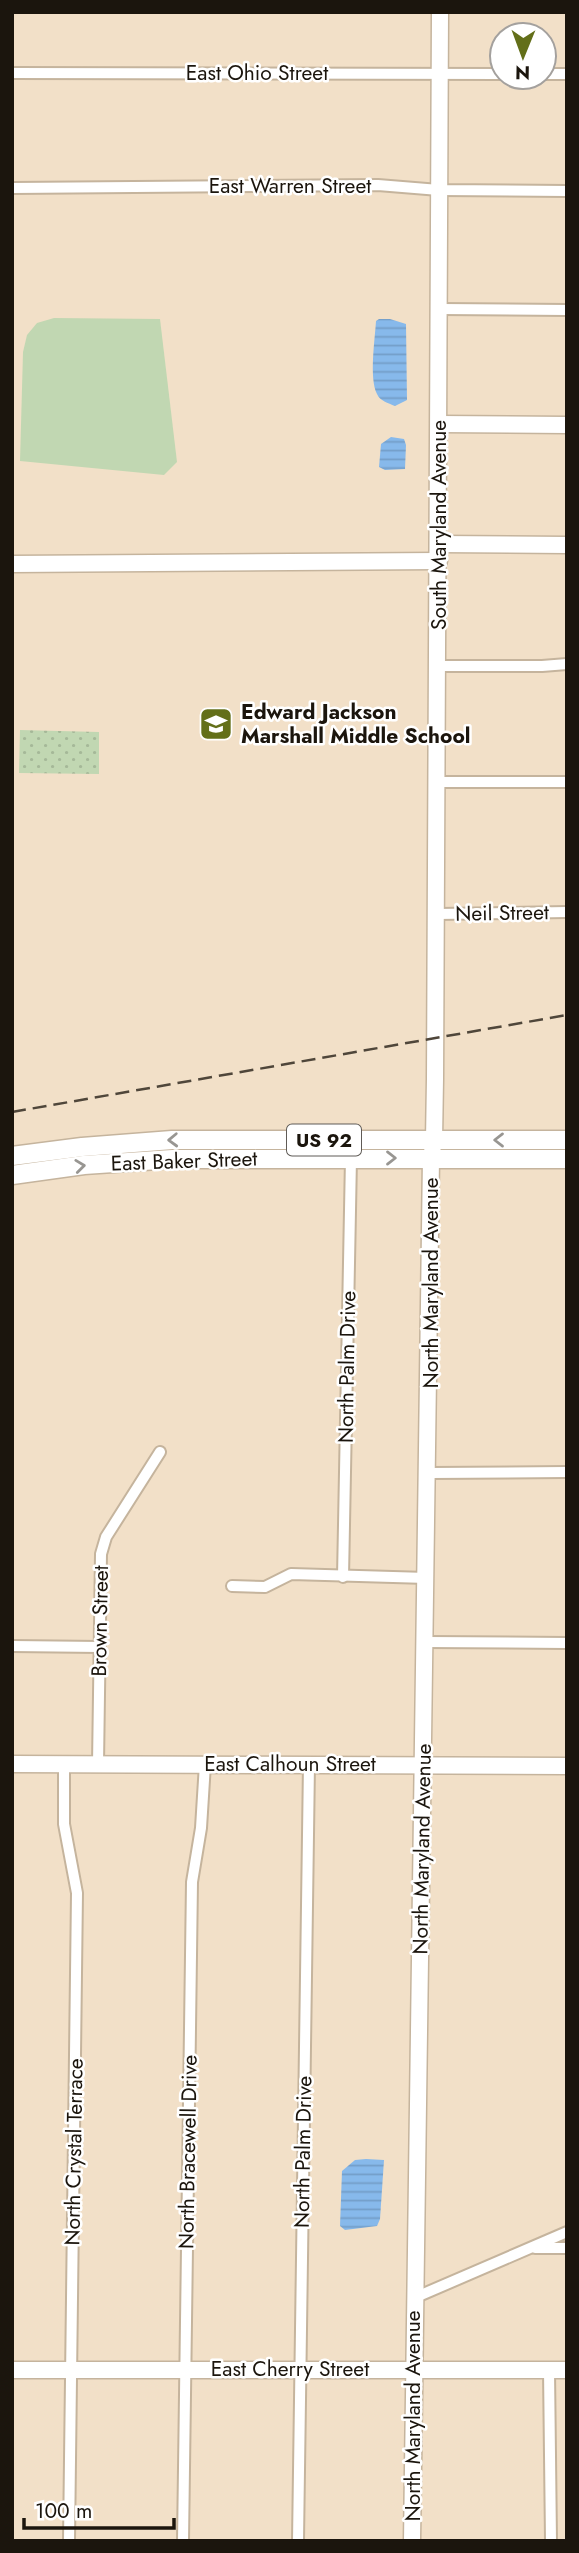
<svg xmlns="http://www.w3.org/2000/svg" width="579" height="2553" font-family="Jost,sans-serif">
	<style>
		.grass { fill: url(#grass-dots) }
		.pitch { fill: #c1d7b2 }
		.water { fill: url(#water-rules) }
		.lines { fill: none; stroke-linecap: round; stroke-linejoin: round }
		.street-casing { stroke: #c5b49d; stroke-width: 14 }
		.secondary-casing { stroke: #c5b49d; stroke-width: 19 }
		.primary-casing { stroke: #c5b49d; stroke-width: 21 }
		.street { stroke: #fff; stroke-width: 10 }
		.secondary { stroke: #fff; stroke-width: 16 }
		.primary { stroke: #fff; stroke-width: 18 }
		.rail { stroke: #4f463a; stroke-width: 2.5; stroke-dasharray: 14 7; stroke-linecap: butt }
		.oneway { stroke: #989692 }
		.labels { text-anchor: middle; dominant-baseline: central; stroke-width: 5; stroke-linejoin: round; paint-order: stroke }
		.shield { fill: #fff; stroke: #5f5b56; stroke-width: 2 }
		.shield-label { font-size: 19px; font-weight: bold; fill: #1b150d }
		.street-label { font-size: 21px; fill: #1b150d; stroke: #fff }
		.poi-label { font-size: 21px; font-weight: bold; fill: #1b150d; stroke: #fff; text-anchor: start }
	</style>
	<defs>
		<pattern id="grass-dots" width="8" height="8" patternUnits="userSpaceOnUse" patternTransform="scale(1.75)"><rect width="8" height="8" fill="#c1d7b2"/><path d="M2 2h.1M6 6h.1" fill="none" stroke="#a5b898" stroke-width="1.8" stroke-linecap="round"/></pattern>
		<pattern id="water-rules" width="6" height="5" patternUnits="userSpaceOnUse" patternTransform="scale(1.75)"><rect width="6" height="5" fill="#87b9eb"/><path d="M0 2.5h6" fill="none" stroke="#749ec8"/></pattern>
	</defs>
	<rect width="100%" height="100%" fill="#f2e0c8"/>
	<!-- grass -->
	<polygon class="grass" points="20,730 99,732 99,774 19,773"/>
	<!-- pitch -->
	<polygon class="pitch" points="54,318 160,319 177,462 164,475 20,461 23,352 27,335 37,323"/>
	<!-- water -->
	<g class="water">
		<path d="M379,319H390L406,324L407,400L395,406C388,403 380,401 377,394C369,378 375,339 376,321Z"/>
		<polygon points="391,437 404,439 406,445 405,469 385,470 379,467 381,444"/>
		<polygon points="366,2159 384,2160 380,2219 377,2226 345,2230 340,2226 342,2171 355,2160"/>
	</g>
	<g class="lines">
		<defs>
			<g id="street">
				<polyline points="12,73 502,74"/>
				<polyline points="544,74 567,74"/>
				<polyline points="12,188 378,185 439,190 567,191"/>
				<polyline points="440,309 567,310"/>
				<polyline points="438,666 542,666 567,664"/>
				<polyline points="438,782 567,782"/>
				<polyline points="437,914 567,912"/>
				<polyline points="430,1473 567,1472"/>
				<polyline points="343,1577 351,1158"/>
				<polyline points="232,1586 265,1587 291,1574 427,1578"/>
				<polyline points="426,1642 567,1643"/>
				<polyline points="12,1646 100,1647"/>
				<polyline points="64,1764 64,1824 77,1893 69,2541"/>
				<polyline points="98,1764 101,1554 106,1537 160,1452"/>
				<polyline points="535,2248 567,2248"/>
				<polyline points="414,2298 567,2232"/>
				<polyline points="549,2370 551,2541"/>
				<polyline points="183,2541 192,1882 201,1828 205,1764"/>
				<polyline points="298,2541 309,1764"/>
			</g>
			<g id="secondary">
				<polyline points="439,424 567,425"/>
				<polyline points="439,544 567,545"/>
				<polyline points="12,564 439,561"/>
				<polyline points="12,1764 567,1766"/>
				<polyline points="12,2370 567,2370"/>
				<path d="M412,2541C415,2080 428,1619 431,1158L434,1140L435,1079L440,12"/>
			</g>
			<g id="primary">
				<polyline points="12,1156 82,1147 172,1140 567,1140"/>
				<polyline points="12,1175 84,1165 173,1159 567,1159"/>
			</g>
		</defs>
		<!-- street casing -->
		<use href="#street" class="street-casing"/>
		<!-- secondary casing -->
		<use href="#secondary" class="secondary-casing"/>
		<!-- primary casing -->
		<use href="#primary" class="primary-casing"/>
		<!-- street -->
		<use href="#street" class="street"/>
		<!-- secondary -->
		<use href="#secondary" class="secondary"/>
		<!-- primary -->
		<use href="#primary" class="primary"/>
		<!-- rail -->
		<polyline class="rail" points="12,1112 567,1015"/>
	</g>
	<!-- one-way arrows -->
	<defs><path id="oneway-chevron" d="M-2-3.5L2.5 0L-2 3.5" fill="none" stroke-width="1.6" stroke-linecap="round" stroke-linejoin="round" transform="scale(1.75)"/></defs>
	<g class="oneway">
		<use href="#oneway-chevron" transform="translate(173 1140) rotate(178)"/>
		<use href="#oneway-chevron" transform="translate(499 1140) rotate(180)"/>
		<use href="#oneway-chevron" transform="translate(391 1158)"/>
		<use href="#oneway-chevron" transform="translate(80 1166) rotate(-7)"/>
	</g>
	<!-- icons -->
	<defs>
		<symbol id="school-square" viewBox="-11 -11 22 22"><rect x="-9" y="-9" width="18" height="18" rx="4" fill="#636f19" stroke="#fff"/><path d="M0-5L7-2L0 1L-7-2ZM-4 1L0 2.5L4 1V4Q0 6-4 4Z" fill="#fff"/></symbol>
	</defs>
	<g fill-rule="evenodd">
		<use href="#school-square" x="197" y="705" width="38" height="38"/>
	</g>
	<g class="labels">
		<!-- shield labels -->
		<rect class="shield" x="287" y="1124.5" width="74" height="31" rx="5"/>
		<g class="shield-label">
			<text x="324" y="1140">US 92</text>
		</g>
		<!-- street labels -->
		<g class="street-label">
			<text x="257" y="73">East Ohio Street</text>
			<text x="290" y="186">East Warren Street</text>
			<text transform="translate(439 525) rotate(-90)">South Maryland Avenue</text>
			<text transform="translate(502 913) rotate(-1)">Neil Street</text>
			<text transform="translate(184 1161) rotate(-2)">East Baker Street</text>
			<text transform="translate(431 1283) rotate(-90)">North Maryland Avenue</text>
			<text transform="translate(347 1367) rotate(-89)">North Palm Drive</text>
			<text transform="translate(100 1621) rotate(-89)">Brown Street</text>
			<text x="290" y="1764">East Calhoun Street</text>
			<text transform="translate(422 1849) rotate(-89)">North Maryland Avenue</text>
			<text transform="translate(74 2152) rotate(-89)">North Crystal Terrace</text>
			<text transform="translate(188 2152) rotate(-89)">North Bracewell Drive</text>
			<text transform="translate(303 2152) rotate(-89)">North Palm Drive</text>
			<text x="290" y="2369">East Cherry Street</text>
			<text transform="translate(413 2416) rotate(-90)">North Maryland Avenue</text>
		</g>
		<!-- poi labels -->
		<g class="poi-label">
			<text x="241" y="712">Edward Jackson<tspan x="241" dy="24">Marshall Middle School</tspan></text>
		</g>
	</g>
	<!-- border -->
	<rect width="579" height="2553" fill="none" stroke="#1b150d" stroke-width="28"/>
	<!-- north arrow -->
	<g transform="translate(523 56) rotate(181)"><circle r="33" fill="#ffffff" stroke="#a4a19e" stroke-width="2"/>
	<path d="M0-5L12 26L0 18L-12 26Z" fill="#636f19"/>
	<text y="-10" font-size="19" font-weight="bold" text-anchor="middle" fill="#1b150d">N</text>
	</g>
	<!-- scale -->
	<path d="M24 2518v10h150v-10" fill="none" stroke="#1b150d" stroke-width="3.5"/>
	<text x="35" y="2518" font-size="21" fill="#1b150d" stroke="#ffffff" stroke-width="5" paint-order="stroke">100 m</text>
</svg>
